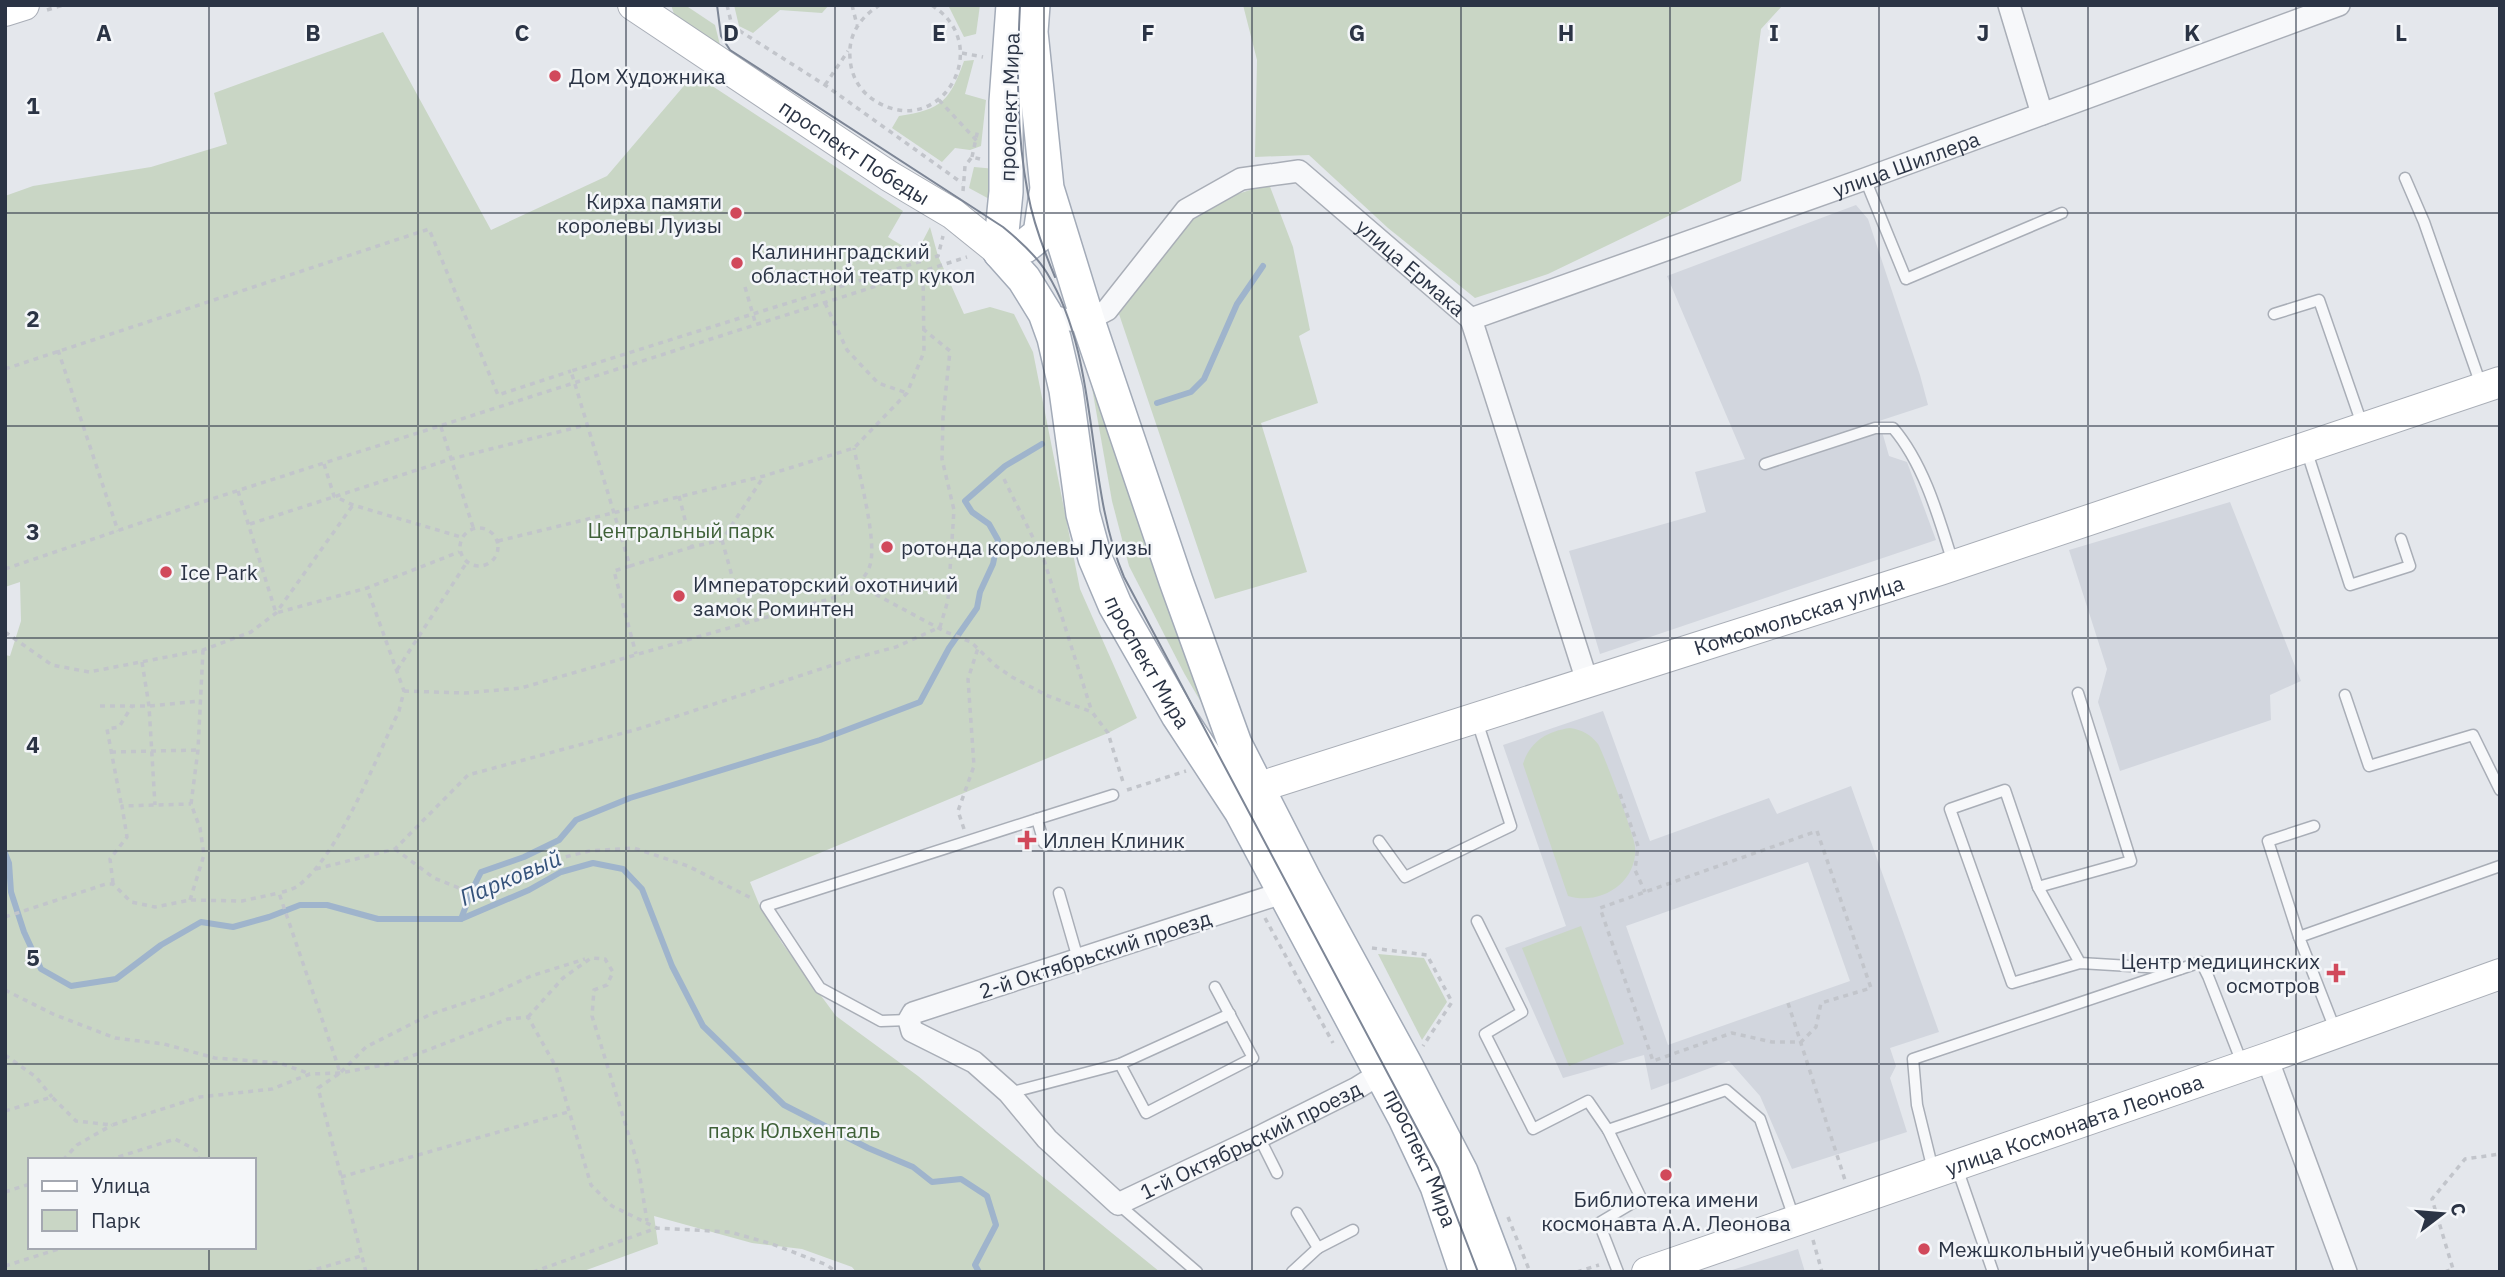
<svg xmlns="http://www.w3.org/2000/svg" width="2505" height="1277" font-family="'IBM Plex Sans',sans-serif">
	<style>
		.built { fill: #d2d6de; fill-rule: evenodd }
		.green { fill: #c9d6c5; fill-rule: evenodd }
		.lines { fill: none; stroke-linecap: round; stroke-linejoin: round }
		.stream { stroke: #9fb4cc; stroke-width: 6 }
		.lane-casing { stroke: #a9aeb7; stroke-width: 13 }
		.street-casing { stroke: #a9aeb7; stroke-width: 24 }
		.secondary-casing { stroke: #a9aeb7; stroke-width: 32 }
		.primary-casing { stroke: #a3abb8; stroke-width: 36 }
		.path { stroke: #c2c5cb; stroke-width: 3.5; stroke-dasharray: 5 5; stroke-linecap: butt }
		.lane { stroke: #f7f8fa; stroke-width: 10 }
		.street { stroke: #f7f8fa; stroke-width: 21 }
		.secondary { stroke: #fff; stroke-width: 30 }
		.primary { stroke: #fff; stroke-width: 33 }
		.tram { stroke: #7d8696; stroke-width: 2 }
		.grid { fill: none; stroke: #2b3445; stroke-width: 2; stroke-opacity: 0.55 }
		.poi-dot { fill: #d1495b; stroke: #f4f6f9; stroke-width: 2.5 }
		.labels { text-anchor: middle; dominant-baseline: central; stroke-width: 5; stroke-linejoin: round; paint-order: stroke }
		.poi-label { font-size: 21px; fill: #2b3445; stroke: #f4f6f9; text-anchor: start }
		.street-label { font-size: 21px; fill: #2b3445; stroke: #f4f6f9 }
		.park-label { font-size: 21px; fill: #3f6138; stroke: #f4f6f9 }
		.water-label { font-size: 23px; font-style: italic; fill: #34527a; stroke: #f4f6f9 }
		.grid-label { font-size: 23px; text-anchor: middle; font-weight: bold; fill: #2b3445; stroke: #f4f6f9; stroke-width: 5; stroke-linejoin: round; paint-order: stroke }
	</style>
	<rect width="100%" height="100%" fill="#e4e7ec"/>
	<!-- built -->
	<g class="built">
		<polygon points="1856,205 1868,219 1920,375 1928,405 1879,421 1889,456 1907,462 1936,540 1600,654 1569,551 1706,512 1695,472 1745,459 1667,276"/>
		<polygon points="2230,502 2301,681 2270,695 2271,720 2120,771 2098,702 2107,669 2069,550"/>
		<path d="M1603,711L1650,841L1769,798L1777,814L1851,786L1939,1032L1890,1048L1896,1066L1890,1078L1907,1132L1792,1169L1760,1096L1729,1061L1651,1090L1644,1055L1563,1078L1505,948L1566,926L1503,745ZM1808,862L1850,981L1668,1045L1626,926Z"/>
		<polygon points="1798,1249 1805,1272 1726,1272"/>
	</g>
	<!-- green -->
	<g class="green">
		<polygon points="671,5 685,5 715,25 721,49 676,20"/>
		<polygon points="734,5 829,5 822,13 780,10 753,33 739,26"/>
		<polygon points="948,5 980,5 976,34 964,37"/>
		<polygon points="1243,5 1783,5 1761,29 1741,181 1548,274 1475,298 1388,228 1309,155 1255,157 1257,60"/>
		<path d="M383,32L491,230L607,176L694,74L903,211L888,237L916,254L930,227L938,256L964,314L990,307L1014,314L1033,352L1080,589L1137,718L1108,733L750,882L759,904L782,943L836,1016L918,1076L1160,1272H856L852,1267L802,1249L752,1243L654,1216L658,1244L581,1272H5V655L10,656L21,621L20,582L5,587V196L33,186L151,167L227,144L214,93ZM30,1160H254V1247H30Z"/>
		<path d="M974,60L965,94L986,100L981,146L970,150L955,148L942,162L892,128L899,116C942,110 950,100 964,61Z"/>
		<polygon points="974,167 996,169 993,201 969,188"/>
		<polygon points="1269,184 1293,247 1310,330 1299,336 1318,403 1261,423 1307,572 1215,599 1119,314 1198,210 1225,198"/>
		<polygon points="1088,365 1222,738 1184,673 1129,566 1112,501"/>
		<path d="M1570,728C1582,730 1590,734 1598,744C1603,752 1635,837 1635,847C1638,882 1601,906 1568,896L1523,764C1530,741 1548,731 1570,728Z"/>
		<polygon points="1581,926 1624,1044 1569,1066 1522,948"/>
		<polygon points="1378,954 1424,958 1447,1002 1422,1040"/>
	</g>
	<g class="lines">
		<!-- stream -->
		<g class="stream">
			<polyline points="1157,403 1191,392 1204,379 1237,304 1263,266"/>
			<polyline points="5,853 9,863 11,892 24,932 41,969 71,986 116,979 161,945 201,922 233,927 269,917 300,905 327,905 378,919 461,919 529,890 561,872 593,863 623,869 642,889 672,966 703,1026 784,1105 868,1148 913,1167 932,1182 961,1179 987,1196 996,1225 975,1265 979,1272"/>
			<polyline points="461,919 472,890 481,872 524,857 559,840 576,820 630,798 820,740 920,702 949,648 977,608 980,592 993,564 998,540 989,524 972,512 965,501 1005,466 1042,444"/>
		</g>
		<defs>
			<g id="lane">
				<polyline points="2405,178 2424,222 2481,385"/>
				<polyline points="1865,179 1906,279 2062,213"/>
				<polyline points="2274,314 2319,300 2363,427"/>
				<polyline points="2306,449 2350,585 2410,566 2401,539"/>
				<path d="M1765,464L1875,428H1893C1924,464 1939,518 1953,563"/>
				<polyline points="2345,695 2369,766 2473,735 2500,790"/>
				<polyline points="1379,841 1405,877 1511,826 1477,721"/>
				<polyline points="1044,843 1037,819 1113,795"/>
				<polyline points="2038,887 2131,861 2078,693"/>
				<polyline points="1059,893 1078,959"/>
				<polyline points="1477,921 1522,1012 1485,1034 1533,1129 1588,1101 1608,1130 1726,1090 1760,1119 1794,1218"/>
				<polyline points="2299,937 2268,841 2314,826"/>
				<polyline points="2080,963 2012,983 1950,809 2005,790 2038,887 2080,963 2180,969"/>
				<polyline points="909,1020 881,1021 820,988 766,906 1037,819"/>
				<polyline points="2336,1032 2299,937 2500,866"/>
				<polyline points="1120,1064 1146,1113 1253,1058 1215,987"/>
				<polyline points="1009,1093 1120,1064 1230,1014"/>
				<polyline points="1608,1130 1641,1198 1599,1223 1618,1272"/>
				<polyline points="1259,1137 1277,1173"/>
				<polyline points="1957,1168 1993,1272"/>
				<polyline points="1933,1170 1917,1105 1913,1059 2201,962 2208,976 2242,1063"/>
				<polyline points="1118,1204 1197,1272"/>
				<polyline points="1318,1248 1353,1230"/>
				<polyline points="1292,1272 1318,1248 1297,1213"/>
			</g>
			<g id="street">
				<polyline points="2009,5 2042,114"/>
				<path id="s1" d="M1045,313C1071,323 1083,324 1107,310L1186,210L1241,179L1299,171L1471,319L1588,684"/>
				<path id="s2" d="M1471,319L1865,179L2339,5"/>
				<path id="s3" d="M1285,892L913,1013L909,1020L912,1031L974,1062L1009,1093L1047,1139L1118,1204L1259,1137L1357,1088L1381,1073"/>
				<polyline points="2267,1058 2346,1272"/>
			</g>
			<g id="secondary">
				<path id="s4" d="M633,5L889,176L953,214L1000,252"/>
				<polyline points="5,11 24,5"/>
				<path id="s5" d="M1236,798L1275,782L1940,570L2500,382"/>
				<path id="s6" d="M1647,1272L2267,1058L2500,974"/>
			</g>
			<g id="primary">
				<path id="s7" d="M1013,5L1006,102V192L1000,252L1024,279L1045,313L1054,338L1066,390L1083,514L1095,558L1115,605L1178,715L1241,811L1405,1118L1437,1186L1466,1272"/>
				<polyline points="1033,5 1031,32 1047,188 1088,321 1176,581 1235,744 1305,881 1405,1064 1461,1172 1499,1272"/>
				<polyline points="1000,252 1025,246 1040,234 1046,194"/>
			</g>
		</defs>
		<!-- lane casing -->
		<use href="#lane" class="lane-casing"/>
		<!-- street casing -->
		<use href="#street" class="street-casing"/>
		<!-- secondary casing -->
		<use href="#secondary" class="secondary-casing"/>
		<!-- primary casing -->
		<use href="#primary" class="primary-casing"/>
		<!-- path -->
		<g class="path">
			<polyline points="727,5 732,26 825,85 962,183"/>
			<polyline points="852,5 857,25"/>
			<path d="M880,5C860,17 848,35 850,58C851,77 861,93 877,102C942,140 996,44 931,5"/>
			<polyline points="47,10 63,5"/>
			<polyline points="962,53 983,57"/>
			<polyline points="825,85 848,51"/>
			<polyline points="939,100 977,141"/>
			<polyline points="972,157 978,129"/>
			<polyline points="963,191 965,166 972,157 980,159"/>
			<polyline points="745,287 756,325"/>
			<polyline points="825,303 847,350 878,383 907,393"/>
			<polyline points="58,350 118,531"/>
			<polyline points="5,369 429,229 498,395 571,371"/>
			<polyline points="441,427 473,527"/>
			<polyline points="324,464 334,496 353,505 461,537"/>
			<polyline points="1004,479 1044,560 1092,712"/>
			<polyline points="238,491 276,613 367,588 459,552"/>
			<polyline points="679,496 692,547 722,540 764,476"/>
			<polyline points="250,524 451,459 586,425"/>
			<circle cx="479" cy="547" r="19"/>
			<polyline points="722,540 745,623"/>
			<polyline points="498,541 764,476 854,448 907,393 924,352 923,271"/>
			<polyline points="692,547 630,566 571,371 938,256 943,236"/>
			<polyline points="630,566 614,571 636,654"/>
			<polyline points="5,569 196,504 967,257"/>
			<polyline points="858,585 946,632 971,642 996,666 1012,677 1048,696 1092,712 1108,733 1123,782"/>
			<polyline points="5,632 52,665 89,672 203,650 251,632 276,613 353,505"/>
			<polyline points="142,662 149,706 155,805"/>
			<polyline points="397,670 467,562"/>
			<path d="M404,691L465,693L521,688L836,597C850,589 862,584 869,568C879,546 859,475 854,448"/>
			<polyline points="100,706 149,706 201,701"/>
			<polyline points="111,752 198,750"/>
			<polyline points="1127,790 1186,771"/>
			<polyline points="1620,794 1638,846 1635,870 1645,892"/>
			<polyline points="121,803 107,729 119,727 132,706"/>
			<polyline points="964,829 958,811 974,766 968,679 978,648"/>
			<polygon points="1817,831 1871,988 1821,1003 1816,1027 1801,1042 1772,1042 1732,1033 1653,1061 1600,908"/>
			<polyline points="395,849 434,878 459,888 486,891 519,880 557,859 589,851 634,848 688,866 753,899"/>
			<polyline points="316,869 395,849 468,775 638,729 851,659 896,647 940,627 948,600 954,510 942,459 943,417 950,351 923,329"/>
			<polyline points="113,883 110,859 127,837 122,806 191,804"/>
			<polyline points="190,900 204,855 200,828 191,804 198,750 203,650"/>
			<polyline points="5,917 106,884 113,884 131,902 155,907 190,900 242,901 279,893"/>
			<polyline points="1265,918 1333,1043"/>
			<polyline points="1372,948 1427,955 1452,1002 1423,1046"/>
			<polyline points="5,990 53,1014 115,1038 164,1044 215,1058 280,1063 310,1074"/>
			<polyline points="1788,1003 1845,1180"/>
			<polyline points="528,1017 563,978 591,958 605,959 613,972 607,985 594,990 592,1016 638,1165 647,1221"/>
			<polyline points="5,1055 36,1077 52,1097"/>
			<polyline points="341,1072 366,1047 431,1014 492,994 531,976 585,959"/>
			<polyline points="5,1111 52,1097 76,1121 112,1125 200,1097 272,1089 310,1074 340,1073 394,1063 508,1019 528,1017 556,1067 591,1185 612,1206 657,1228 730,1232 772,1244 827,1265 836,1272"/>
			<polyline points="63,1160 77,1145 112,1125"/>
			<polyline points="109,1160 175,1139 196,1150 199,1160"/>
			<polyline points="341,1177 568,1112"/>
			<polyline points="5,1192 30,1184"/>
			<polyline points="1508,1217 1530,1272"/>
			<polyline points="1813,1240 1822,1272"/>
			<polyline points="5,1266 65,1247"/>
			<polyline points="307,1272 361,1256"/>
			<path d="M366,1272L318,1088L340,1073L337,1063L279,893C286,891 294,889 299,885C340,853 375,760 399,711L404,691L367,588"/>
			<polyline points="533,1272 657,1228"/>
			<polyline points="1577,1272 1599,1265"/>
			<polyline points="2445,1272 2453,1269 2432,1199 2465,1159 2500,1154"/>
		</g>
		<!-- lane -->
		<use href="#lane" class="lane"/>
		<!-- street -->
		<use href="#street" class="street"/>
		<!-- secondary -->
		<use href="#secondary" class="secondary"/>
		<!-- primary -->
		<use href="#primary" class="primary"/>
		<!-- tram -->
		<g class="tram">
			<path d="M717,5L721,36L730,50L1003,227C1019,240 1036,255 1047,273C1101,361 1084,483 1124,577L1438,1168L1478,1272"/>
			<path d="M1020,5C1017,67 1016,133 1028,194C1033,222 1044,251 1055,277"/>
		</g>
	</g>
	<!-- grid -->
	<path class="grid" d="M209,5V1160M418,5V1272M626,5V1272M835,5V1272M1044,5V1272M1252,5V1272M1461,5V1272M1670,5V1272M1879,5V1272M2088,5V1272M2296,5V1272M5,213H2500M5,426H2500M5,638H2500M5,851H2500M5,1064H2500M209,1247V1272"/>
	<!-- markers -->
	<g class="poi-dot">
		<circle cx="555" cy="76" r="7"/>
		<circle cx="736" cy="213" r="7"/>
		<circle cx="737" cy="263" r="7"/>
		<circle cx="887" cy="547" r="7"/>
		<circle cx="166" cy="572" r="7"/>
		<circle cx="679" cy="596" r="7"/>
		<path d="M1023.5 829.5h7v7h7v7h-7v7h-7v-7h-7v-7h7z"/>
		<path d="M2332.5 962.5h7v7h7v7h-7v7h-7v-7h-7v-7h7z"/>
		<circle cx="1666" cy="1175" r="7"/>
		<circle cx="1924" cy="1249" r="7"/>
	</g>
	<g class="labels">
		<!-- poi labels -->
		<g class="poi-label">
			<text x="569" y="76">Дом Художника</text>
			<text x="722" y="201" text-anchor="end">Кирха памяти<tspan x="722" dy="24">королевы Луизы</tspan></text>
			<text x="751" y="251">Калининградский<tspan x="751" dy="24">областной театр кукол</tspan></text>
			<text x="901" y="547">ротонда королевы Луизы</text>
			<text x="180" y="572">Ice Park</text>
			<text x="693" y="584">Императорский охотничий<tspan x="693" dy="24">замок Роминтен</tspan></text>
			<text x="1043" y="840">Иллен Клиник</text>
			<text x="2320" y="961" text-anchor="end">Центр медицинских<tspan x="2320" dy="24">осмотров</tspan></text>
			<text x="1666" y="1199" text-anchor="middle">Библиотека имени<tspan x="1666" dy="24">космонавта А.А. Леонова</tspan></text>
			<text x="1938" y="1249">Межшкольный учебный комбинат</text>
		</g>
		<!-- street labels -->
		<g class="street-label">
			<text transform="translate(1009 107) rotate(-88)">проспект Мира</text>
			<text stroke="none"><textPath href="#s4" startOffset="266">проспект Победы</textPath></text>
			<text stroke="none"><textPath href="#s2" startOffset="462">улица Шиллера</textPath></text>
			<text stroke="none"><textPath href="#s1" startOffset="462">улица Ермака</textPath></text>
			<text stroke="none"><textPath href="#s5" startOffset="592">Комсомольская улица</textPath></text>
			<text stroke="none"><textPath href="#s7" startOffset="691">проспект Мира</textPath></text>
			<text transform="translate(1095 954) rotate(-18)">2-й Октябрьский проезд</text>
			<text stroke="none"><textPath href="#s6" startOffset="452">улица Космонавта Леонова</textPath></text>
			<text stroke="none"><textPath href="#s3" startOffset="830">1-й Октябрьский проезд</textPath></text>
			<text stroke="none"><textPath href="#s7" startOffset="1258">проспект Мира</textPath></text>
		</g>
		<!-- park labels -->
		<g class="park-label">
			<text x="681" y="530">Центральный парк</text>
			<text x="794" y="1130">парк Юльхенталь</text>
		</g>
		<!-- water labels -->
		<g class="water-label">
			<text transform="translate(510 877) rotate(-23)">Парковый</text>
		</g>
	</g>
	<g class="grid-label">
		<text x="104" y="41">A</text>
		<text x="313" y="41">B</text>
		<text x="522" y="41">C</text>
		<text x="731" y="41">D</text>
		<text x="939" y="41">E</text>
		<text x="1148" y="41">F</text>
		<text x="1357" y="41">G</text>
		<text x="1566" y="41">H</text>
		<text x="1774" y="41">I</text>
		<text x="1983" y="41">J</text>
		<text x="2192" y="41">K</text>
		<text x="2401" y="41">L</text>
		<text x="33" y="114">1</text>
		<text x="33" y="327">2</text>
		<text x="33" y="540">3</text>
		<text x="33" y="753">4</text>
		<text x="33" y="966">5</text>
	</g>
	<!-- border -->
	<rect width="2505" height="1277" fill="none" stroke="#2b3445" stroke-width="14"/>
	<!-- legend -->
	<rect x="28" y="1158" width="228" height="91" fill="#f4f6f9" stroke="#a4a8b1" stroke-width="2"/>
	<rect x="42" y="1181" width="35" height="10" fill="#ffffff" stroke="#a4a8b1" stroke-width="2"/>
	<text x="91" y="1193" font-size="21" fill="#2b3445">Улица</text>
	<rect x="42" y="1210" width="35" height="21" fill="#c9d6c5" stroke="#a4a8b1" stroke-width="2"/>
	<text x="91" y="1228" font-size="21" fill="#2b3445">Парк</text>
	<!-- north arrow -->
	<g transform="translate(2442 1214) rotate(74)" stroke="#f4f6f9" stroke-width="5" paint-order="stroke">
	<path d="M0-5L12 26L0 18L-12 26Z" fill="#2b3445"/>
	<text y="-10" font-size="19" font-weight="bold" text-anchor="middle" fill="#2b3445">С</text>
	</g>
</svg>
